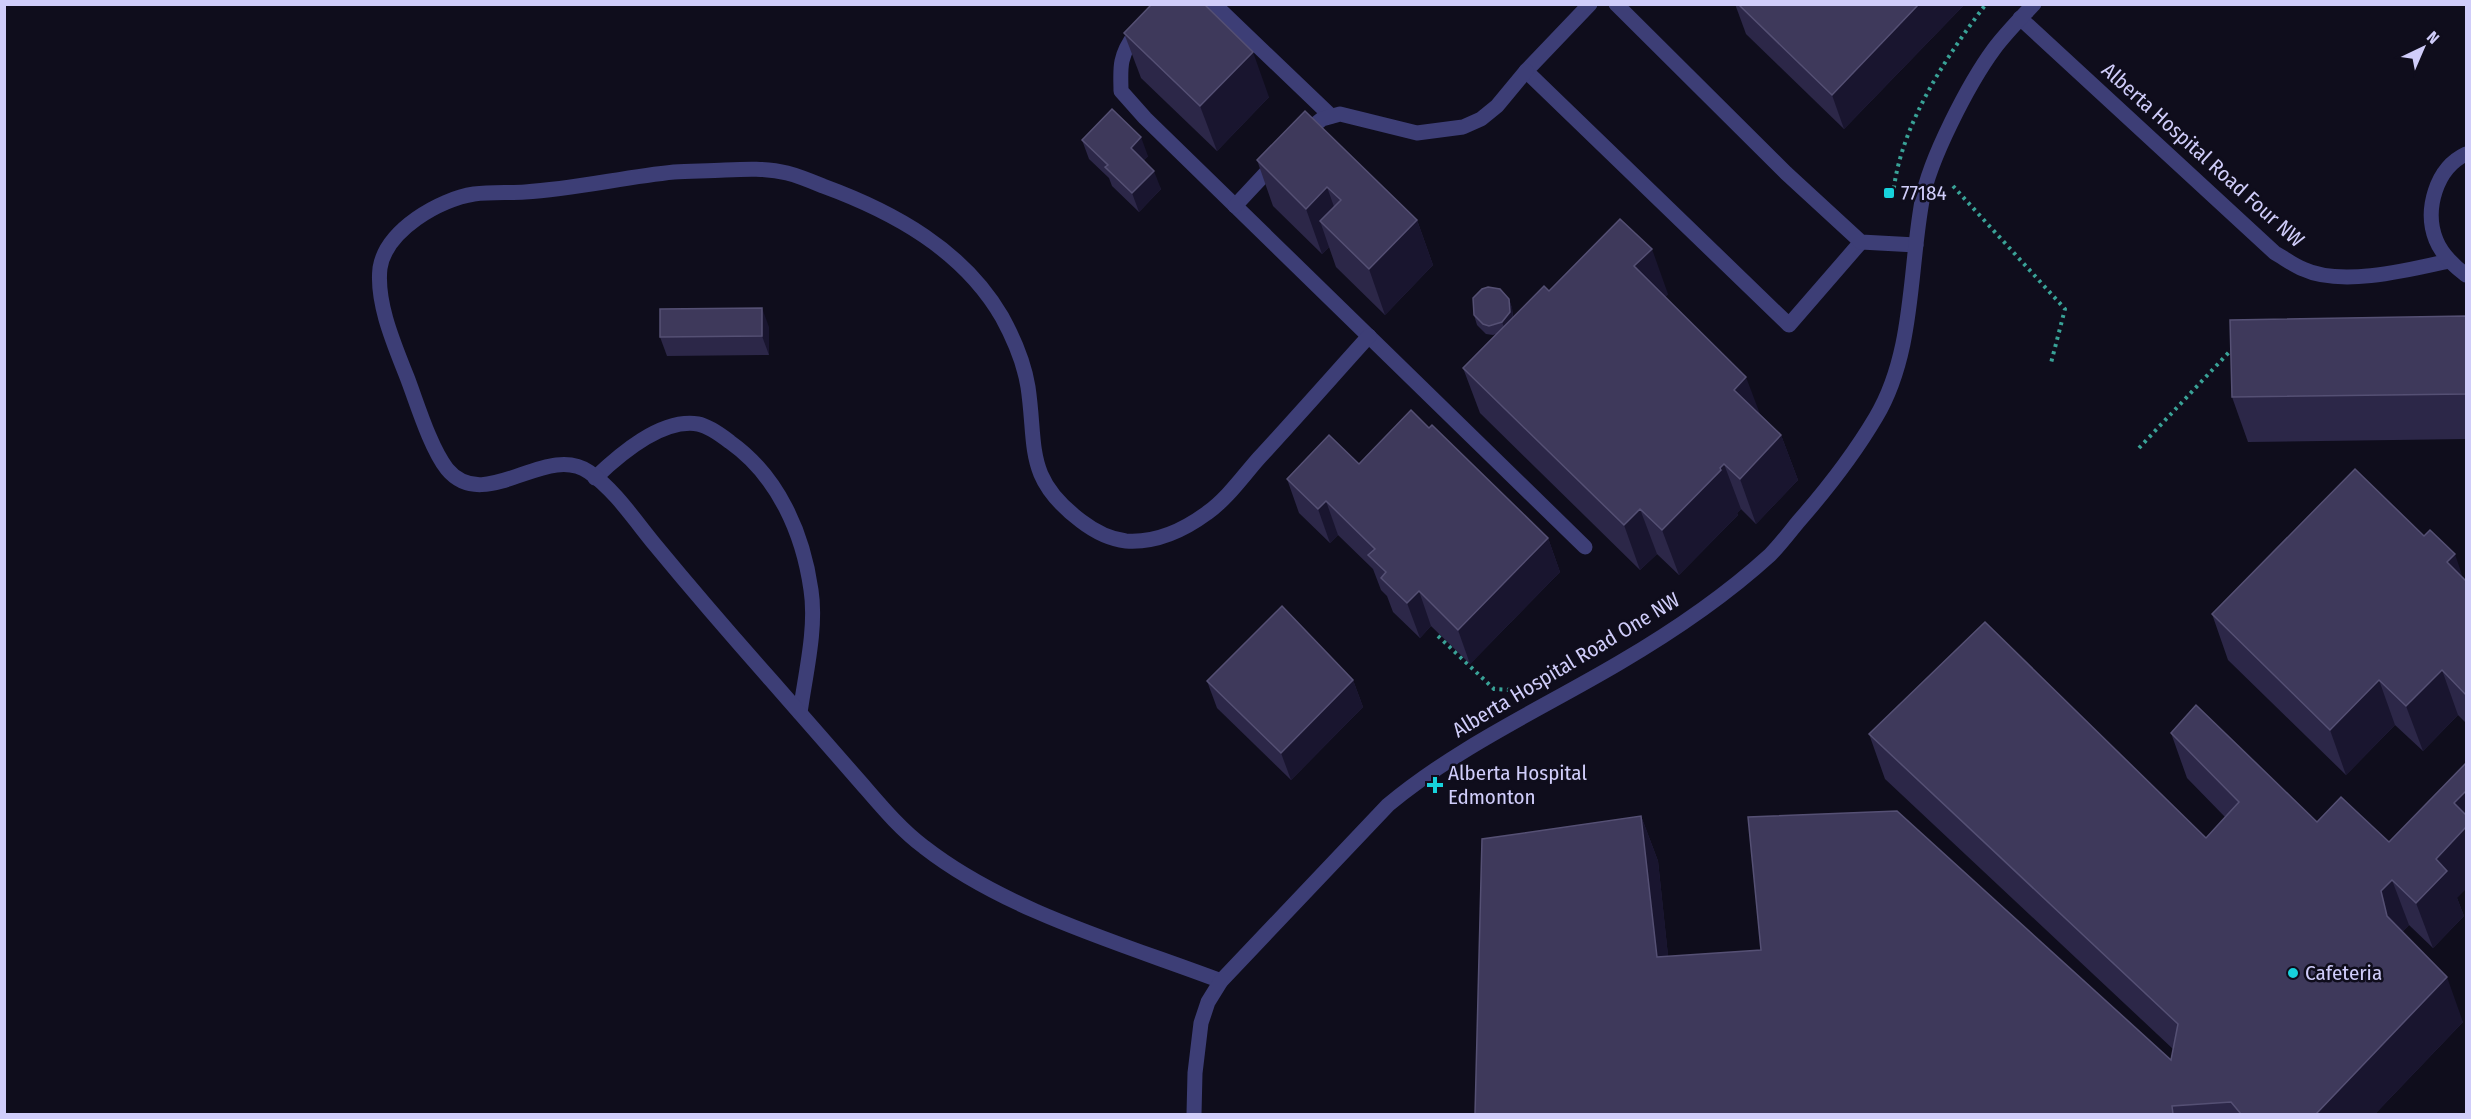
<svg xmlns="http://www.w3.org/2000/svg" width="2471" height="1119" font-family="'Fira Sans Condensed',sans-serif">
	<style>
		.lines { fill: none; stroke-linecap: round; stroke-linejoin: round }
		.path { stroke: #39a297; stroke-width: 4; stroke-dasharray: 3 4.5; stroke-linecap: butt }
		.minor { stroke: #3d3e76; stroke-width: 15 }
		.wall { fill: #2c2748 }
		.shaded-wall { fill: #19152f }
		.building { fill: #3e395b; stroke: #555074; stroke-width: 1.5 }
		.poi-dot { fill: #17d2dc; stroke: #0f0d1c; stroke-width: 2 }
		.labels { text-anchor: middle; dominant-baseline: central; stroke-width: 5; stroke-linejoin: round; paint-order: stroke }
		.street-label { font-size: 21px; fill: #d0cdfa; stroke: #0f0d1c }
		.poi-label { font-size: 21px; fill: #d0cdfa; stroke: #0f0d1c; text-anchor: start }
	</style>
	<rect width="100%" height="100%" fill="#0f0d1c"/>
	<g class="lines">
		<!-- path -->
		<g class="path">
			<polyline points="1953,186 2065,309 2051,363"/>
			<path d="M1893,196C1899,128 1945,58 1986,4"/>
			<polyline points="2139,448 2232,349"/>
			<polyline points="1438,636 1494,689 1513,690"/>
		</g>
		<!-- minor -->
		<g class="minor">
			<path d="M1166,4C1148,18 1127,38 1122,61C1120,70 1121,82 1121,91L1145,118L1585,547"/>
			<polyline points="1214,4 1331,116"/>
			<polyline points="1590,4 1526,71 1789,325 1861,242"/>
			<polyline points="1616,4 1786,173 1861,242 1916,245"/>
			<path d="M2020,18L2275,253C2284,258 2293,265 2303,269C2341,287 2409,270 2449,261"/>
			<polyline points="1303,134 1322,119 1340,114 1417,133 1463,127 1481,119 1497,106 1526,71"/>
			<path d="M2466,154C2436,168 2424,210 2436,240C2442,255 2454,266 2466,275"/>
			<polyline points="1235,206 1276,162"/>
			<path d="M595,478C619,455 661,418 698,424C709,426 721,435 730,442C778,476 803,533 811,590C817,628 805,676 800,713"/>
			<path d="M1221,981C1123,944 1006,911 924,847C901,830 881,806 862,784C832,750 802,715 771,680C732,636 694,592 656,546C636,522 615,490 589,472C546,442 485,515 447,469C430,447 417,403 407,377C394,344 376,303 380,268C386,230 440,199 474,194C491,192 508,193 525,192C575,189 624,177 674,172C691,171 708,171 725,170C746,169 767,168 787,173C799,176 811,181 823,186C894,212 963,250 1002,317C1014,339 1024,362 1028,387C1037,448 1024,478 1081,521C1094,531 1109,539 1126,541C1155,543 1184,530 1207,513C1227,499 1243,476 1259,458C1296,418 1332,377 1369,336"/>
			<path d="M1194,1114L1195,1073L1201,1023L1208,1002L1221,981L1388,805C1459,746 1541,709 1619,663C1672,632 1725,596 1770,555C1780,545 1789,533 1798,522C1827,489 1853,456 1876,417C1914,353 1909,273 1922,201C1929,160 1969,83 1994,49C2006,33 2020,19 2034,4"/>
		</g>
	</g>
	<!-- wall -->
	<g class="wall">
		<polygon points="1735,4 1965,4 1844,129 1746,34"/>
		<polygon points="1124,33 1269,97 1217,151 1141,78"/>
		<polygon points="1082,140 1148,156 1144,160 1161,189 1139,212 1112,186 1109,178 1089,159"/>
		<polygon points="1257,160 1417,220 1433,265 1385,315 1336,267 1329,247 1322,254 1273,206"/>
		<polygon points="1668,294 1665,297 1760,414 1781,435 1798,480 1756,524 1741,509 1737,513 1738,515 1679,575 1657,554 1640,570 1480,413 1463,368 1496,334 1493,335 1486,334 1477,325 1474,315 1509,299 1512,308 1513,317"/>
		<polygon points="2466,316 2466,439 2248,442 2232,397"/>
		<polygon points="769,327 769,355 667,356 660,337"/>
		<polygon points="1359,464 1548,538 1560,572 1470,664 1431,626 1420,638 1393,612 1387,596 1381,590 1373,569 1338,535 1330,543 1299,513 1287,479"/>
		<polygon points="2463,577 2466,581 2466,723 2458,715 2423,751 2395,725 2346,775 2228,660 2212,614"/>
		<polygon points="1353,680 1363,707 1291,780 1217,708 1207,681"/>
		<polygon points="2171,733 2317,822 2389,842 2457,898 2464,916 2433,948 2409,925 2402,932 2463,1022 2375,1114 1475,1114 1641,816 1658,861 1668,956 2171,1060 2173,1049 1885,779 1869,734 2206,838 2225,817 2187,778"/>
	</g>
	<!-- shaded-wall -->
	<g class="shaded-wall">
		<polygon points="1919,4 1965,4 1844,129 1832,95"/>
		<polygon points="1253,52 1269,97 1217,151 1200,106"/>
		<polygon points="1141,137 1148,156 1138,166 1131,148"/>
		<polygon points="1154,171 1161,189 1139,212 1132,193"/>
		<polygon points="1327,187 1343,232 1320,221 1329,247 1322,254 1306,209"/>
		<polygon points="1417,220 1433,265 1385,315 1369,269"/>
		<polygon points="1652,249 1668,294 1651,312 1634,266"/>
		<polygon points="1509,299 1512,308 1513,321 1506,332 1502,322"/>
		<polygon points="762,308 769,327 769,355 762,336"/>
		<polygon points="1746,377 1763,422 1734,390"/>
		<polygon points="1781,435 1798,480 1756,524 1740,479"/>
		<polygon points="1724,464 1741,509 1737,513 1738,515 1679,575 1662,530"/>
		<polygon points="1326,501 1338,535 1330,543 1318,509"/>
		<polygon points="1640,509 1657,554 1640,570 1624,525"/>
		<polygon points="1548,538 1560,572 1470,664 1458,630"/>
		<polygon points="2455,554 2466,587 2447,562"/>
		<polygon points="1419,591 1431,626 1420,638 1407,603"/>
		<polygon points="2442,670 2458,715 2423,751 2406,706"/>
		<polygon points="1353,680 1363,707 1291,780 1281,753"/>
		<polygon points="2379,680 2395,725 2346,775 2330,730"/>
		<polygon points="2466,791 2466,889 2457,898 2464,916 2433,948 2416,903 2436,859 2454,803"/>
		<polygon points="1641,816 1658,861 1673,1002 1657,957"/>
		<polygon points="2392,880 2409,925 2398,936 2387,916 2381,891"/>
		<polygon points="2447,977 2463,1022 2375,1114 2316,1114"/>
	</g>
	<!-- building -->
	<g class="building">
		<polygon points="1152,4 1204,4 1253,52 1200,106 1124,33"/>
		<polygon points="1738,4 1919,4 1832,95"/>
		<polygon points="1112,109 1141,137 1131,148 1154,171 1132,193 1105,167 1108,165 1082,140"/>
		<polygon points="1305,111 1417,220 1369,269 1320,221 1341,200 1327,187 1306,209 1257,160"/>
		<polygon points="1620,219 1652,249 1634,266 1746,377 1734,390 1781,435 1740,479 1724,464 1720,468 1721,470 1662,530 1640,509 1624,525 1463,368 1544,286 1549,291"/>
		<polygon points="1488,287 1500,289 1509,299 1510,312 1502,322 1489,326 1483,324 1474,315 1473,298 1482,289"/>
		<polygon points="762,308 762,336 660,337 660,309"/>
		<polygon points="2466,316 2466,394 2232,397 2230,320"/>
		<polygon points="1411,410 1429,428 1432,425 1548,538 1458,630 1419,591 1407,603 1381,578 1386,572 1368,555 1375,549 1326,501 1318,509 1287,479 1329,435 1359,464"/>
		<polygon points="2355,469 2424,536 2430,530 2455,554 2447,562 2466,581 2466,695 2442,670 2406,706 2379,680 2330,730 2212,614"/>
		<polygon points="1282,606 1353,680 1281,753 1207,681"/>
		<polygon points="1985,622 2206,838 2239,802 2171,733 2196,705 2317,822 2341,797 2389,842 2466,763 2466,791 2454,803 2466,815 2466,827 2436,859 2447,871 2416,903 2392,880 2381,891 2387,916 2447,977 2316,1114 2241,1114 2231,1102 2172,1106 2173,1114 1475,1114 1482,839 1641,816 1657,957 1761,950 1748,817 1897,811 2171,1060 2178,1024 1869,734"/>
	</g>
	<!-- markers -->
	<g class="poi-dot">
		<rect x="1883" y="187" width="12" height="12" rx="3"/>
		<path d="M1432 776h6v6h6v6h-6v6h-6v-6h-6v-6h6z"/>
		<circle cx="2293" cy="973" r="6"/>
	</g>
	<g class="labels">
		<!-- street labels -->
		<g class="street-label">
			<text transform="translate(2203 155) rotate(42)">Alberta Hospital Road Four NW</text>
			<text transform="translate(1566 665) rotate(-31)">Alberta Hospital Road One NW</text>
		</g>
		<!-- poi labels -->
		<g class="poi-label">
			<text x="1901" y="193">77184</text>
			<text x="1448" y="773">Alberta Hospital<tspan x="1448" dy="24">Edmonton</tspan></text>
			<text x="2305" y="973">Cafeteria</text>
		</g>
	</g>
	<!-- border -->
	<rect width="2471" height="1119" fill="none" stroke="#d0cdfa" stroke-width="12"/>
	<!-- north arrow -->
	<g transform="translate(2423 48) rotate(44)" stroke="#0f0d1c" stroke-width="4.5" paint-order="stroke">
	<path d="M0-4.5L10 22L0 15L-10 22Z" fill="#d0cdfa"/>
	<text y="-9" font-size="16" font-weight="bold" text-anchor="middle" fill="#d0cdfa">N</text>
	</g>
</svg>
